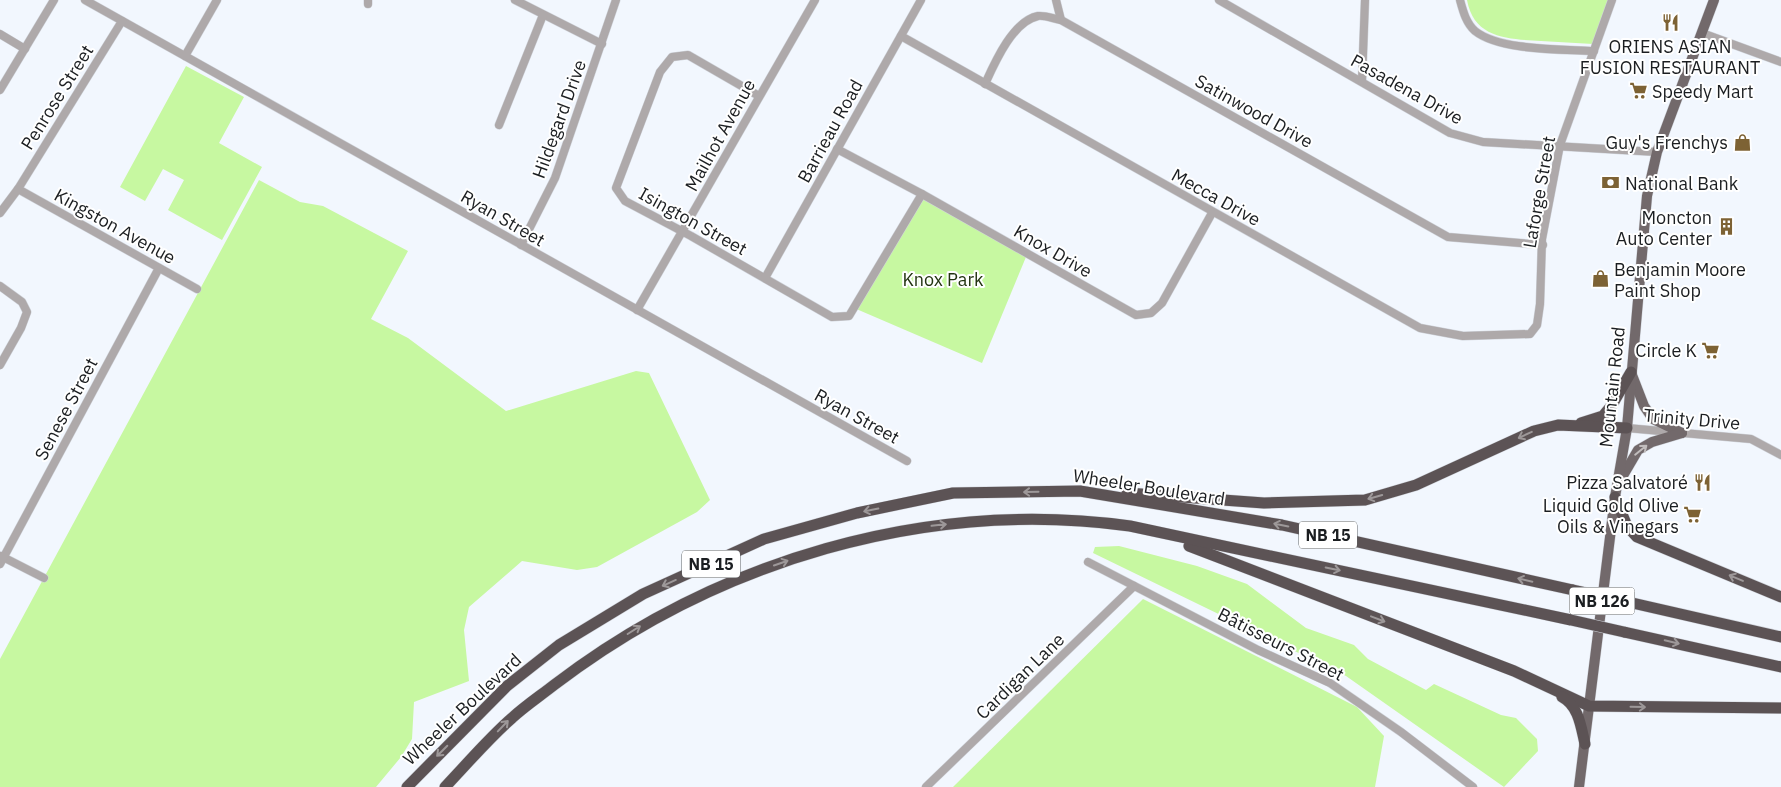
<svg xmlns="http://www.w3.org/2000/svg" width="1781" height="787" font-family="'IBM Plex Sans',sans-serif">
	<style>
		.green { fill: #c7f8a1 }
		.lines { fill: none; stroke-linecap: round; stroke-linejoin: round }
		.minor-casing { stroke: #d0d4db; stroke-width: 9 }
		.major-casing { stroke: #d0d4db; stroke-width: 11 }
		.highway-casing { stroke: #d0d4db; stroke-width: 12 }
		.minor { stroke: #aea9aa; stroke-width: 8 }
		.major { stroke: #72696b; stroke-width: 10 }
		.highway { stroke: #5c5355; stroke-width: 11 }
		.highway-bridge-casing { stroke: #d0d4db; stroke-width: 12; stroke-linecap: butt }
		.highway-bridge { stroke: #5c5355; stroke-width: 11 }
		.oneway { stroke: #9d9899 }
		.oneway2 { stroke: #c0bcbc }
		.labels { text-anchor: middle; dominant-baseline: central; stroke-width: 4; stroke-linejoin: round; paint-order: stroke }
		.shield { fill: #fff; stroke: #5f6264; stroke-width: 1 }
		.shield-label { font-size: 16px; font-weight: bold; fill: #1b1e21 }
		.poi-label { font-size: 18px; fill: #1b1e21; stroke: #fff; text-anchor: end }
		.street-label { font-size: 18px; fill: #1b1e21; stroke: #fff }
		.park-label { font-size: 18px; fill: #223411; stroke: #fff }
	</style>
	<rect width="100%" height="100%" fill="#f2f7fe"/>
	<!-- green -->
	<g class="green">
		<path d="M1467,0H1609L1593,44C1576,43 1558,42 1541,41C1509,39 1474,39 1467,0Z"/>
		<polygon points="186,66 244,97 219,143 262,167 222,240 168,210 184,180 163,169 145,201 120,187"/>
		<polygon points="259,180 300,202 323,206 408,251 371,319 408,338 506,411 636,371 649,373 710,500 697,512 597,567 577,570 522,561 469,607 464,630 469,681 414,702 412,739 401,757 376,787 0,787 0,659"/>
		<polygon points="922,194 1026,257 982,363 854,308"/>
		<polygon points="1119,546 1197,566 1247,584 1306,628 1354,645 1368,659 1426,690 1434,684 1501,715 1516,718 1537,739 1538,751 1504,787 1346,676 1093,553 1095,547"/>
		<polygon points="1143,599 1357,707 1384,736 1375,787 953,787"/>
	</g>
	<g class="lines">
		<defs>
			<g id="minor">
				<polyline points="85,0 907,461"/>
				<polyline points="368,0 368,4"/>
				<polyline points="515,0 602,44"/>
				<polyline points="1056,0 1061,20"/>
				<polyline points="1219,0 1450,133 1483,142 1657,152"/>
				<path d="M1460,0C1463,11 1466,23 1475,31C1500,51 1562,49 1594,51"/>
				<polyline points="1702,33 1781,62"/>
				<polyline points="0,34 25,49"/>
				<polyline points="901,36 1420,328 1463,336 1530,334 1537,325 1540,304 1542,239 1560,145 1612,0"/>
				<polyline points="185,56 217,0"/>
				<polyline points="1362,81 1365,0"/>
				<path d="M985,84C995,62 1013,21 1038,16C1045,15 1054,19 1061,20L1448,237L1543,245"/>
				<polyline points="0,90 54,0"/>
				<polyline points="759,96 688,55 672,57 660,72 616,188 625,201 691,236 832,317 849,316 922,194"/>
				<polyline points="499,125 543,15"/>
				<polyline points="837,149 922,194 1136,315 1151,313 1162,303 1212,213"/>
				<polyline points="18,189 197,289"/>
				<polyline points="0,213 18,189 122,21"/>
				<polyline points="521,245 555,178 616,0"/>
				<polyline points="765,278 921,0"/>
				<polyline points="0,286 22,302 27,312 21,328 0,365"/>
				<polyline points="637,310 815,0"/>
				<polyline points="1627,428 1751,439 1781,455"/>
				<polyline points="1,556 44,578"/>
				<polyline points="1088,562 1258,650 1330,683 1401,732 1473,787"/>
				<polyline points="0,564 159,268"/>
				<polyline points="926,787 1134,586"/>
			</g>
			<g id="major">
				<polyline points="1632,375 1644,406 1653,419 1682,433"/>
				<polyline points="1621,479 1638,450 1652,442 1682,433"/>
				<polyline points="1579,787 1615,497 1627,428 1647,196 1657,152 1714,0"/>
			</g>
			<g id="highway">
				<polyline points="1581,423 1603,416 1612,405 1631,372"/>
				<polyline points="1127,493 1264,503 1365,500 1416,485 1534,431 1558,425 1627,428"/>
				<polyline points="1615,497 1627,526 1637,537 1781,597"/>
				<polyline points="1189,546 1514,671 1589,706 1781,708"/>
				<polyline points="1628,602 1781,637"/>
				<polyline points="1624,632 1781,667"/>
				<path d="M1562,697C1579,706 1581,727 1585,744"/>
				<polyline points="407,787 507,686 559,645 643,594 764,539 857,513 953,493 1080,491 1282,525 1573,590"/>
				<path d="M445,787C467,764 488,739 512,718C525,706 540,696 554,685C716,561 926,498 1130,526L1571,620"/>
			</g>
		</defs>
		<!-- minor casing -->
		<use href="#minor" class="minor-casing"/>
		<!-- major casing -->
		<use href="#major" class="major-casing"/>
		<!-- highway casing -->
		<use href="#highway" class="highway-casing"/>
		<!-- minor -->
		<use href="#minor" class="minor"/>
		<!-- major -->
		<use href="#major" class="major"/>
		<!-- highway -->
		<use href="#highway" class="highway"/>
		<defs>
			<g id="highway-bridge">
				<polyline points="1573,590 1628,602"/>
				<polyline points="1571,620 1624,632"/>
			</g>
		</defs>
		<!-- highway-bridge casing -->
		<use href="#highway-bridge" class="highway-bridge-casing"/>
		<!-- highway-bridge -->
		<use href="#highway-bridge" class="highway-bridge"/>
	</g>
	<!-- one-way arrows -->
	<defs><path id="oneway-shaft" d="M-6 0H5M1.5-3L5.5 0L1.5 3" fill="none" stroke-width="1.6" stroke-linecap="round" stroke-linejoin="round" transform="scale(1.25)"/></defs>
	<g class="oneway">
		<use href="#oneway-shaft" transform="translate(1525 435) rotate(155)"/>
		<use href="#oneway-shaft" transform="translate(1031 492) rotate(179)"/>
		<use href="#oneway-shaft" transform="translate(1375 497) rotate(164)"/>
		<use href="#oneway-shaft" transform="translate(871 510) rotate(169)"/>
		<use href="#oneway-shaft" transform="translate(939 525) rotate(-6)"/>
		<use href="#oneway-shaft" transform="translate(1281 525) rotate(-169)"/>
		<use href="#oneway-shaft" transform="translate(781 563) rotate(-19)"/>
		<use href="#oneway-shaft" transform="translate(1333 569) rotate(12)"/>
		<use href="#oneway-shaft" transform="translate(1736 578) rotate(-157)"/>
		<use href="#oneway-shaft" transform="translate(1525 580) rotate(-167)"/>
		<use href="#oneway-shaft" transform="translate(669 583) rotate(156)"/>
		<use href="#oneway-shaft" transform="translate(1378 619) rotate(21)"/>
		<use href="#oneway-shaft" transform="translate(634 630) rotate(-32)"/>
		<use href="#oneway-shaft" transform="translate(1672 642) rotate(13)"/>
		<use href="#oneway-shaft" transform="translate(1638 707) rotate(1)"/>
		<use href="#oneway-shaft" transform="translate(503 726) rotate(-46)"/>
		<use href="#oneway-shaft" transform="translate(442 751) rotate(135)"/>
	</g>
	<use class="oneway2" href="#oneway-shaft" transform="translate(1641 450) rotate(-39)"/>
	<!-- icons -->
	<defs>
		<symbol id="restaurant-bare" viewBox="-9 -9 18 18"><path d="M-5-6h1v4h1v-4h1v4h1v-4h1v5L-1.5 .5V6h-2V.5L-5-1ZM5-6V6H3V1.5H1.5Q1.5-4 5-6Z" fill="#7d6234" stroke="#fff" stroke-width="2.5" paint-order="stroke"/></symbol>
		<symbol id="supermarket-bare" viewBox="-9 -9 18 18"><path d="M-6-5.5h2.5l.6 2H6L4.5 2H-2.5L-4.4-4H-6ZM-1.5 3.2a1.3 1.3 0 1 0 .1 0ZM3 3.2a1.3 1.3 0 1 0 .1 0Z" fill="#7d6234" stroke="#fff" stroke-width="2.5" paint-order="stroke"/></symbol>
		<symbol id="shop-bare" viewBox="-9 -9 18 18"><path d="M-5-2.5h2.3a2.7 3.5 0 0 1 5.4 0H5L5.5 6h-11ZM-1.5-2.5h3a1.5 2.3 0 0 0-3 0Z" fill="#7d6234" stroke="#fff" stroke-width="2.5" paint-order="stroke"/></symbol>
		<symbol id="bank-bare" viewBox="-9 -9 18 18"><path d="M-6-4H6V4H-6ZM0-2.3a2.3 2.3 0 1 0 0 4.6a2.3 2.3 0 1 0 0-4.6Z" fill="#7d6234" stroke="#fff" stroke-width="2.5" paint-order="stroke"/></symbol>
		<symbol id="building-bare" viewBox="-9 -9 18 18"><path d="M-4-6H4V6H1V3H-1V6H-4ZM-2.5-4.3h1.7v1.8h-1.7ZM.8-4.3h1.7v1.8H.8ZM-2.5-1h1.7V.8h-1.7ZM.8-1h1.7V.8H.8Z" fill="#7d6234" stroke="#fff" stroke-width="2.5" paint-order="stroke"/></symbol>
	</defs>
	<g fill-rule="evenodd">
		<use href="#restaurant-bare" x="1658" y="10" width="25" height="25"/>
		<use href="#supermarket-bare" x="1626" y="78" width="25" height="25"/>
		<use href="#shop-bare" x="1730" y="130" width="25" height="25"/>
		<use href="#bank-bare" x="1598" y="170" width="25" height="25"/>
		<use href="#building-bare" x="1714" y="214" width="25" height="25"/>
		<use href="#shop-bare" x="1588" y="266" width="25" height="25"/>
		<use href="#supermarket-bare" x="1698" y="338" width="25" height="25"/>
		<use href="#restaurant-bare" x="1690" y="470" width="25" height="25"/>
		<use href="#supermarket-bare" x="1680" y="502" width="25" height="25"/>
	</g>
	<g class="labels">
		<!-- shield labels -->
		<g class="shield">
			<rect x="1299" y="521.5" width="58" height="27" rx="4"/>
			<rect x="682" y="550.5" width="58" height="27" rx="4"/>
			<rect x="1569.5" y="587.5" width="65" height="27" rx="4"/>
		</g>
		<g class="shield-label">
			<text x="1328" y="535">NB 15</text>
			<text x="711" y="564">NB 15</text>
			<text x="1602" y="601">NB 126</text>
		</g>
		<!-- poi labels -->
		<g class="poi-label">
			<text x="1670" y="46" text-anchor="middle">ORIENS ASIAN<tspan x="1670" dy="21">FUSION RESTAURANT</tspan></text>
			<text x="1652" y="91" text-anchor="start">Speedy Mart</text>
			<text x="1728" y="142">Guy's Frenchys</text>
			<text x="1625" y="183" text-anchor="start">National Bank</text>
			<text x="1712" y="217">Moncton<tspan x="1712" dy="21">Auto Center</tspan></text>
			<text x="1614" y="269" text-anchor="start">Benjamin Moore<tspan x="1614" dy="21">Paint Shop</tspan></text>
			<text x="1697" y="350">Circle K</text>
			<text x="1688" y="482">Pizza Salvatoré</text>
			<text x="1679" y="505">Liquid Gold Olive<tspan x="1679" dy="21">Oils &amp; Vinegars</tspan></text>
		</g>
		<!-- street labels -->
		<g class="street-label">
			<text transform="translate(1407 89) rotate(29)">Pasadena Drive</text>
			<text transform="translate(57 97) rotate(-58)">Penrose Street</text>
			<text transform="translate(1254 111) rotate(29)">Satinwood Drive</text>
			<text transform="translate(559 119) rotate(-70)">Hildegard Drive</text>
			<text transform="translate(830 131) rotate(-61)">Barrieau Road</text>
			<text transform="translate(720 135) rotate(-61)">Mailhot Avenue</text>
			<text transform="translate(1539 192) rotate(-80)">Laforge Street</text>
			<text transform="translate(1216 197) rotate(29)">Mecca Drive</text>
			<text transform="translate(503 218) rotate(30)">Ryan Street</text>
			<text transform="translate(693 221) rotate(29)">Isington Street</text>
			<text transform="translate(115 226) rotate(29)">Kingston Avenue</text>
			<text transform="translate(1053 251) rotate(30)">Knox Drive</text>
			<text transform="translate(1612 387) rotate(-84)">Mountain Road</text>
			<text transform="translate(66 409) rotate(-62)">Senese Street</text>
			<text transform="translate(857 416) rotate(29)">Ryan Street</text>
			<text transform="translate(1692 419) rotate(5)">Trinity Drive</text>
			<text transform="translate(1149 487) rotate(9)">Wheeler Boulevard</text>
			<text transform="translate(1281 644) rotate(27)">Bâtisseurs Street</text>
			<text transform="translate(1020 676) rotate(-44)">Cardigan Lane</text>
			<text transform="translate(462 709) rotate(-43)">Wheeler Boulevard</text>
		</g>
		<!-- park labels -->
		<g class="park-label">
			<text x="943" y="279">Knox Park</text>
		</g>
	</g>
</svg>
